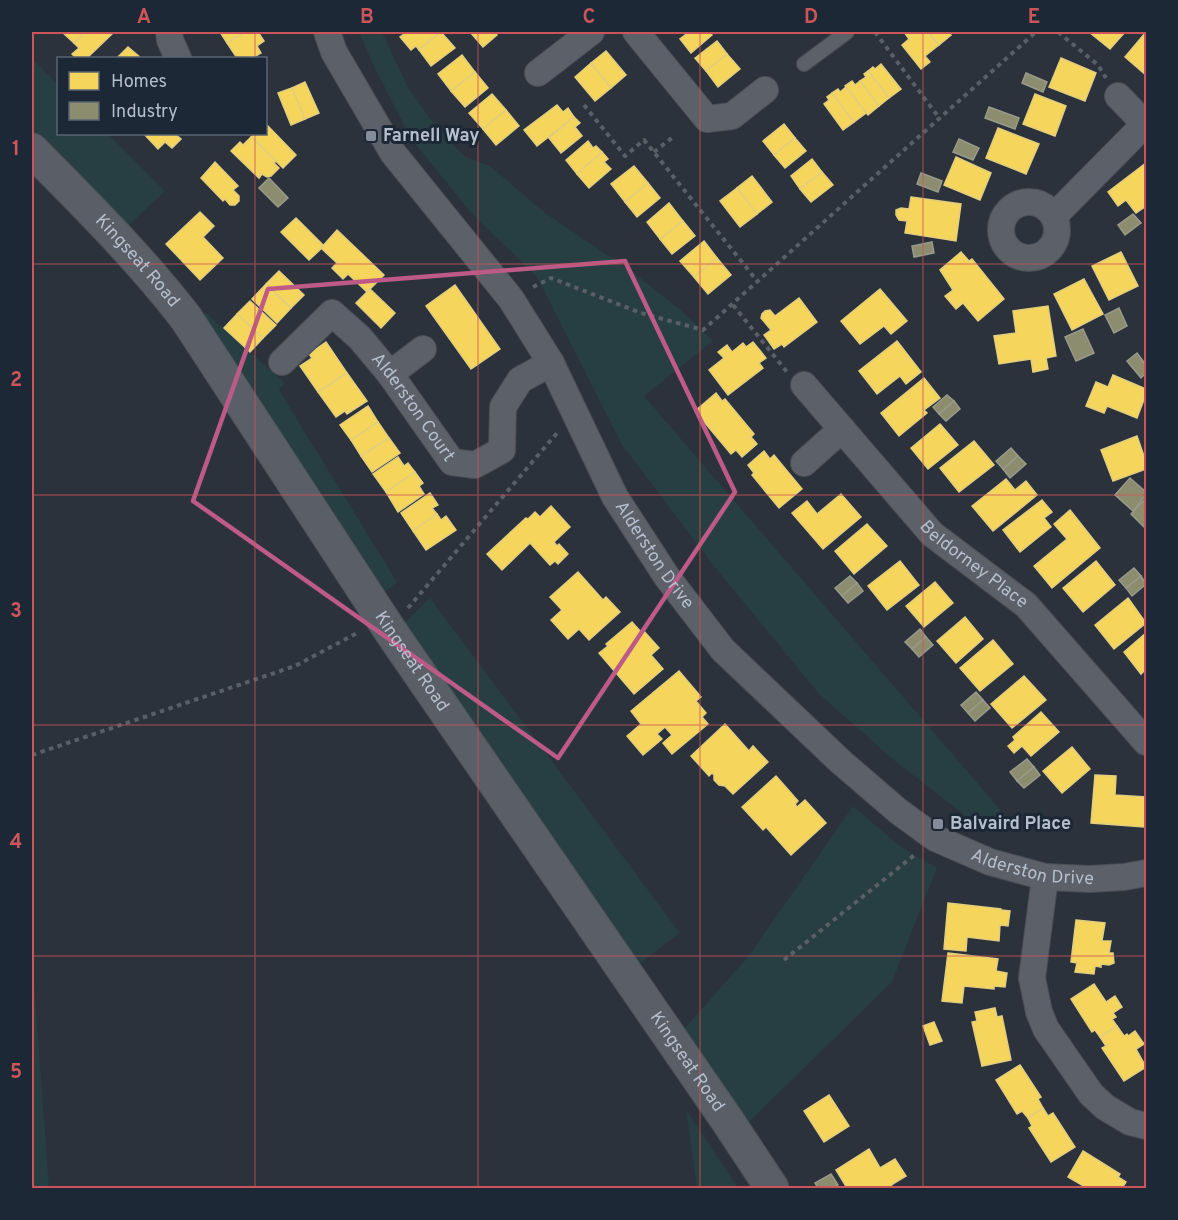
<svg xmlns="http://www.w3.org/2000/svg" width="1178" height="1220" font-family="Overpass,sans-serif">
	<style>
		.green { fill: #273e42 }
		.homes { fill: #f6d55c; stroke: #e2ce7e; stroke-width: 1.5 }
		.industry { fill: #8c8c6e; stroke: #989b8a; stroke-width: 1.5 }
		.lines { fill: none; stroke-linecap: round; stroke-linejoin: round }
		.lane-casing { stroke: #494e56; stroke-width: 16 }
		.street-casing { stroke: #494e56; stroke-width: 28 }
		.secondary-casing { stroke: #494e56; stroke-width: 35 }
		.path { stroke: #595f66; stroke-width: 4; stroke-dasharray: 4.5 4.5; stroke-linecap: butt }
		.lane { stroke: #5b6069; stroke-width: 14 }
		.street { stroke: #5b6069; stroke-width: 26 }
		.secondary { stroke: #5a5f67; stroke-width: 33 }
		.marked { fill: none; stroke: #bd5a88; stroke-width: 4.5; stroke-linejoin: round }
		.grid { fill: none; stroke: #cc5559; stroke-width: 1.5; stroke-opacity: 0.55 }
		.poi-dot { fill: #858d9a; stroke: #1d2837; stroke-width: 2 }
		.labels { text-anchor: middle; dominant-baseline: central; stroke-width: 6; stroke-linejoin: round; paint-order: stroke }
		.poi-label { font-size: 18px; font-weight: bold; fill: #b5becc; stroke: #1d2837; text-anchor: start }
		.street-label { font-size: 18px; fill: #b5becc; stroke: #1d2837 }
		.neatline { fill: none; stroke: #cc5559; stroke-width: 2 }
		.grid-label { font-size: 20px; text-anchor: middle; font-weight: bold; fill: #cc5559 }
	</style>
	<rect width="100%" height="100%" fill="#2b323c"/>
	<!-- green -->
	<g class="green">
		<polygon points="359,32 382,32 408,87 434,124 464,156 490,166 545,213 630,270 683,312 713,341 644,396 1011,822 986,832 895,761 819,694 714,566 622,445 537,277 474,216 411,139 372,62"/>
		<polygon points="32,58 58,85 58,134 108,134 165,191 126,228 32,132"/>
		<polygon points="206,313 285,383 279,390 397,582 379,597 198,321"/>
		<polygon points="430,598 680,933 636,966 398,629"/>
		<polygon points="853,806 901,847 937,868 892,982 745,1126 683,1030 748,957"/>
		<polygon points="32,972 34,981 49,1188 32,1188"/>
		<polygon points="686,1110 738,1188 697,1188"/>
	</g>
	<!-- homes -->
	<g class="homes">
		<polygon points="62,32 85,32 74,43"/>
		<polygon points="85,32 114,32 87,58 76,58 72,54 79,48 74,43"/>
		<polygon points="220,32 245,32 227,43"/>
		<polygon points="245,32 258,32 264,41 257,46 261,53 252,58 237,58 227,43"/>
		<polygon points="407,32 441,32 419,50 416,46 411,50 400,37"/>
		<polygon points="441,32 455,48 431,66 419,50"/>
		<polygon points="470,32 494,32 497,35 483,47"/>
		<polygon points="689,32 709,32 712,35 691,53 680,39"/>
		<polygon points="904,32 928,32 939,45 925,56 930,62 921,69 902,45 909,39"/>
		<polygon points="928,32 949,32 951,35 939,45"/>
		<polygon points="1089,32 1125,32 1110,49"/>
		<polygon points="1146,32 1146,75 1125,57"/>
		<polygon points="717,41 727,54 706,71 695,58"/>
		<polygon points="128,47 141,58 117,58"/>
		<polygon points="606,51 626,75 611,88 591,63"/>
		<polygon points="727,54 740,69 718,87 706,71"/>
		<polygon points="462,55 475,72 451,91 438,74"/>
		<polygon points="1061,58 1096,73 1085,101 1049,87"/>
		<polygon points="591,63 611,88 595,101 575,77"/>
		<polygon points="881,64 901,89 889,98 868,71 873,67 875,69"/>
		<polygon points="868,71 889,98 879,106 860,81 866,77 864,74"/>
		<polygon points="475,72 488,88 465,107 451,91"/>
		<polygon points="852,81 855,85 860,81 879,106 868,115 845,86"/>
		<polygon points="305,82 319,113 305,119 292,88"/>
		<polygon points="846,87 866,113 854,122 832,93 838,89 840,92"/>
		<polygon points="292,88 305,119 291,125 278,93"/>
		<polygon points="832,93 854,122 843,130 824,104 829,100 827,97"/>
		<polygon points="492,94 506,110 483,129 469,113"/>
		<polygon points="1035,94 1066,106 1055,136 1023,124"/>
		<polygon points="557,105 563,112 568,108 574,117 537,146 524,130"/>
		<polygon points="506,110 519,126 496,145 483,129"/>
		<polygon points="574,117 580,123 575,127 582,136 561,153 549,138"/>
		<polygon points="266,124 296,155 283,168 251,137 255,134 266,134"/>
		<polygon points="784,124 795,138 774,155 763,141"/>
		<polygon points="998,128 1039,144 1026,174 986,158"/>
		<polygon points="144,134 175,134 181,139 172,148 165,142 158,149"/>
		<polygon points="251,137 276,161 274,163 279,168 271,176 267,177 262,174 259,178 231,151 240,142 243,145"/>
		<polygon points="795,138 806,151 785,168 774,155"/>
		<polygon points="588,141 593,148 596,146 602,152 577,174 566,160"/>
		<polygon points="602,152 608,159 604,162 611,169 589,188 577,174"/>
		<polygon points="956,157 991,173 980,200 944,185"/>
		<polygon points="812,159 822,172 800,189 791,176"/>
		<polygon points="215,162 238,186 233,190 239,196 239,201 235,205 230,205 225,199 223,201 201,178"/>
		<polygon points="1146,163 1146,206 1136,213 1126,200 1118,206 1108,192"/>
		<polygon points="634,166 648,183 625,202 611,184"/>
		<polygon points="822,172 833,185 811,202 800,189"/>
		<polygon points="752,176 772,202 757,214 737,188"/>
		<polygon points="648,183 660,198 637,217 625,202"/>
		<polygon points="737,188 757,214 740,227 720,201"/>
		<polygon points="911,197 961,204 956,241 905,233 907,221 899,220 896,215 896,210 901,208 909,209"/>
		<polygon points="669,203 683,221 660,239 647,222"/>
		<polygon points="200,212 214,226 203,237 223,258 200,280 166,244"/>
		<polygon points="296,218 324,246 309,260 281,232"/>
		<polygon points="683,221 695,236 672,254 660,239"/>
		<polygon points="337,230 384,275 367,292 348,274 343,279 332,268 337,263 321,248"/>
		<polygon points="704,241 717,258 694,277 680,261"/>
		<polygon points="961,252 969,261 972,259 1004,299 978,321 963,303 956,309 945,296 953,290 940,270"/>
		<polygon points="1121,252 1138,286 1109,300 1092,266"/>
		<polygon points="717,258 731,275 708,294 694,277"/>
		<polygon points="279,271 304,295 291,308 266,284"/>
		<polygon points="1084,279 1103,314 1072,330 1054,294"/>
		<polygon points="266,284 291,308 277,323 252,299"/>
		<polygon points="455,285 500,349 471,369 426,306"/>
		<polygon points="370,289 395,313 381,328 356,303"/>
		<polygon points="880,289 907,321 891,334 884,326 860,344 841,321"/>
		<polygon points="799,298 817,322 784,347 782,344 774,349 764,335 771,330 761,318 762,314 765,311 770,310 775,316"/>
		<polygon points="250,301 276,325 263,338 237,314"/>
		<polygon points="1048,306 1056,356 1046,358 1048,369 1033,372 1031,359 999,364 994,336 1016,333 1013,311"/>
		<polygon points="237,314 263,338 250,352 224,328"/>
		<polygon points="897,341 921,372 906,384 900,376 877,394 859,371"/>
		<polygon points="326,342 347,373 318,392 300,366 312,358 309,354"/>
		<polygon points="753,342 766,358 759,363 763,368 728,395 709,370 724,358 718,352 727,345 732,352 743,343 746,347"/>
		<polygon points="347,373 367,401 347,414 345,411 336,417 318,392"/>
		<polygon points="1113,375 1146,389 1146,394 1137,418 1107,406 1104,413 1086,406 1096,382 1108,387"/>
		<polygon points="924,378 940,398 924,410 927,413 899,436 881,413"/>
		<polygon points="716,393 722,401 725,399 754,434 751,437 757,444 742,457 736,450 731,454 695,411"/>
		<polygon points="368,406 378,422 351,440 340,425"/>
		<polygon points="378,422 389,438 361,456 351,440"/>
		<polygon points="940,424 958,445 928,469 911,448"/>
		<polygon points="1137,436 1146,462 1146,469 1113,481 1101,450"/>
		<polygon points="389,438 400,453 372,472 361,456"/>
		<polygon points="974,441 994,465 959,492 940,468"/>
		<polygon points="764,451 770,459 774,455 802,489 779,508 752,475 754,473 748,465"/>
		<polygon points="398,457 404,466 408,463 415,472 386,492 373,474"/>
		<polygon points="415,472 423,483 419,486 424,494 398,512 386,492"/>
		<polygon points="1006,479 1015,490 1026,481 1037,495 993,531 972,506"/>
		<polygon points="430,493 438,505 432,508 437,514 413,531 401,513"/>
		<polygon points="841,494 861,517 823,549 792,513 807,501 817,514"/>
		<polygon points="1042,500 1052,512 1044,518 1051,527 1020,552 1003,530"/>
		<polygon points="551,506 570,527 554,542 557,546 559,544 568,554 558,564 555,561 550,565 530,543 502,570 487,554 526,518 528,519 535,512 540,517"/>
		<polygon points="1070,510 1100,548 1052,588 1034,566 1067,539 1054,524"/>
		<polygon points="437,514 441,520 446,516 456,530 426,550 413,531"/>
		<polygon points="867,524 887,546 854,574 835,551"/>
		<polygon points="900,561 919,585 887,610 868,586"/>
		<polygon points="1096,561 1115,585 1083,612 1063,588"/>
		<polygon points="578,572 603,600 606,597 620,612 589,640 579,629 568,639 551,620 562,610 550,597"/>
		<polygon points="935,582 953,603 924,627 906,606"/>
		<polygon points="1128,598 1146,623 1114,649 1095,625"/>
		<polygon points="965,617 983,639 956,663 937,641"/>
		<polygon points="632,622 641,632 643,630 659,648 651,655 663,669 634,694 599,653 608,646 606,644"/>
		<polygon points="1146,633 1146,669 1141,674 1124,652"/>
		<polygon points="993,640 1013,664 980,691 960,668"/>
		<polygon points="679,671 701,697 696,701 706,713 702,717 708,724 672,754 663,743 672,735 665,727 657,734 662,739 643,755 627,736 641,724 631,711"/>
		<polygon points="1024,676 1046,700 1012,728 991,704"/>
		<polygon points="1041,712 1059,732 1031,756 1022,746 1014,753 1008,746 1015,740 1013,737"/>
		<polygon points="725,724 749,751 753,746 768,762 733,794 725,786 719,785 714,780 714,775 712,773 709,776 691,756"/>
		<polygon points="1072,747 1090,769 1062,793 1043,771"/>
		<polygon points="1095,775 1116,776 1115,795 1146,797 1144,827 1091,823"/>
		<polygon points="776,776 798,801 795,804 797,807 805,800 826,823 791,855 766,827 763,830 742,807"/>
		<polygon points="948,903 1001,909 1001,910 1010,911 1008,926 1000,925 999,941 967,937 966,951 944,949"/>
		<polygon points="1076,920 1105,923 1102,941 1111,941 1109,953 1113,953 1114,963 1109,965 1101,964 1101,967 1095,966 1094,974 1075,972 1077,963 1071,962"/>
		<polygon points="948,953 998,959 996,971 1007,973 1005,987 994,986 994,989 964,986 962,1003 942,1001"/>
		<polygon points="1094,984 1106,1002 1115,996 1122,1007 1113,1013 1116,1017 1112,1019 1117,1026 1100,1037 1095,1030 1092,1032 1071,999"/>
		<polygon points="995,1008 997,1017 1002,1016 1011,1060 982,1066 972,1022 977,1021 975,1012"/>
		<polygon points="934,1022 942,1041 930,1045 923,1026"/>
		<polygon points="1117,1026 1124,1036 1127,1034 1128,1036 1135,1031 1144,1044 1136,1049 1146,1067 1124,1081 1102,1048 1106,1046 1100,1037"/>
		<polygon points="1020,1065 1041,1097 1038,1099 1043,1108 1028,1118 1022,1111 1017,1114 996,1080"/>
		<polygon points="829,1095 849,1126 824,1142 804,1111"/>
		<polygon points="1043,1108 1048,1116 1053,1113 1075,1147 1051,1162 1029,1128 1032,1126 1028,1118"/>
		<polygon points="869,1149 880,1168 895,1159 906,1176 891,1185 893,1188 847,1188 836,1170"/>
		<polygon points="1083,1151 1120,1174 1118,1177 1126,1182 1122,1188 1087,1188 1068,1177"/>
	</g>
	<!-- industry -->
	<g class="industry">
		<polygon points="1026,73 1047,82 1043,92 1022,83"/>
		<polygon points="989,107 1019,118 1015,129 985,118"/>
		<polygon points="959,139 979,148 973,160 953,152"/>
		<polygon points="921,173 942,181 938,192 917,184"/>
		<polygon points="269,178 288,198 278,207 259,188"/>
		<polygon points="1133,214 1141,223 1125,235 1118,225"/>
		<polygon points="932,242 934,253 914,257 912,246"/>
		<polygon points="1119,308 1127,326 1114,333 1105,315"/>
		<polygon points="1083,329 1094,353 1076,361 1065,337"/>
		<polygon points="1137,353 1146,365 1146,373 1141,378 1127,361"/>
		<polygon points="947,395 954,401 939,414 933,407"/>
		<polygon points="954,401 960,409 946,421 939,414"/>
		<polygon points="1011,448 1018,456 1003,469 996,461"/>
		<polygon points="1018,456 1026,464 1010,478 1003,469"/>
		<polygon points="1130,478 1146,492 1146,495 1133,511 1115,495"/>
		<polygon points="1145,499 1146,500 1146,529 1131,514"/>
		<polygon points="1134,568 1141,576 1126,588 1119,580"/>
		<polygon points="850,576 857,583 842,596 835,588"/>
		<polygon points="1141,576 1146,584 1132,596 1126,588"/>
		<polygon points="857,583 863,591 848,603 842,596"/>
		<polygon points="920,629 926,637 912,649 905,642"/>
		<polygon points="926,637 933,645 919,657 912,649"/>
		<polygon points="976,692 983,700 968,713 961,705"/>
		<polygon points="983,700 990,708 975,721 968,713"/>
		<polygon points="1027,759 1034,767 1017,781 1010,772"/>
		<polygon points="1034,767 1040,775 1024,788 1017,781"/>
		<polygon points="831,1174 838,1185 832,1188 818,1188 815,1183"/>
	</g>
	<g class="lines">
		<defs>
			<polyline id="lane" points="804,64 847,32"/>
			<g id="street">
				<polyline points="169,32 170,40 178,58"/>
				<path id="s1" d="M327,32L334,52L393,153L511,299L551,363L615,497L667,577L723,650L841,762L898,811L935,838L990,862L1045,877L1090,879L1124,877L1146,873"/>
				<polyline points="636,32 707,119 732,116 765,90"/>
				<polyline points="538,73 591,32"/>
				<polyline points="1118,96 1146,125"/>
				<circle cx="1029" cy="230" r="28"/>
				<polyline points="1054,216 1145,124"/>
				<path id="s2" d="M282,362L332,313L360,338L390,374L452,462L475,465L502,450L503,407L520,380L551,363"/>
				<polyline points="390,374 423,349"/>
				<path id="s3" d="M804,385L932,534L1026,605L1146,742"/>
				<polyline points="804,463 842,429"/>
				<polyline points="1045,877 1032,978 1039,1012 1046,1029 1091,1094 1105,1107 1130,1122 1146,1126"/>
			</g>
			<g id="secondary">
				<path id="s4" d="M32,150C85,204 139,257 186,318L389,629L727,1120L772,1188"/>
			</g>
		</defs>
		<!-- lane casing -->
		<use href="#lane" class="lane-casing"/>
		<!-- street casing -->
		<use href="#street" class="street-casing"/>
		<!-- secondary casing -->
		<use href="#secondary" class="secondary-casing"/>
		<!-- path -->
		<g class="path">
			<polyline points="875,32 940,119"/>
			<polyline points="1058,32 1098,65 1106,78"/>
			<polyline points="584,105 625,156 644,140 758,282"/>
			<polyline points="654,152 673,137"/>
			<polyline points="533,287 551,278 641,313 703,330 1036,32"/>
			<polyline points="733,305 787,372"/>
			<polyline points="408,608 557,433"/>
			<polyline points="32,755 295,666 359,632"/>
			<polyline points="784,960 917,853"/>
		</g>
		<!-- lane -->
		<use href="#lane" class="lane"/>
		<!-- street -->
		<use href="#street" class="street"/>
		<!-- secondary -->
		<use href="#secondary" class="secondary"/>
	</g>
	<!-- marked area -->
	<path class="marked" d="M625,261L735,492L558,758L193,501L268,289Z"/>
	<!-- grid -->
	<path class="grid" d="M255,32V58M478,32V1188M700,32V1188M923,32V1188M255,134V1188M32,264H1146M32,495H1146M32,725H1146M32,956H1146"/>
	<!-- markers -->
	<g class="poi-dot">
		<rect x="365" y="130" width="12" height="12" rx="3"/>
		<rect x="932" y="818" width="12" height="12" rx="3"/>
	</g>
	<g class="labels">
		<!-- poi labels -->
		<g class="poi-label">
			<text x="383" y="136">Farnell Way</text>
			<text x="950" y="824">Balvaird Place</text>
		</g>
		<!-- street labels -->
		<g class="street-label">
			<text stroke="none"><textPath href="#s4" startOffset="153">Kingseat Road</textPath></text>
			<text stroke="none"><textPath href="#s2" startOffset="195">Alderston Court</textPath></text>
			<text stroke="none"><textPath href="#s1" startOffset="620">Alderston Drive</textPath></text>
			<text stroke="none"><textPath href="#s3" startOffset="248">Beldorney Place</textPath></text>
			<text stroke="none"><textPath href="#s4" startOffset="639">Kingseat Road</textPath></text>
			<text stroke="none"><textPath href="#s1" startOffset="1124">Alderston Drive</textPath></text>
			<text stroke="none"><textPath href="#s4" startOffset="1125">Kingseat Road</textPath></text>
		</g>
	</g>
	<!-- border -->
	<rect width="1178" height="1220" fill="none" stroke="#1d2837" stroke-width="66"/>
	<!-- legend -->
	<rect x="57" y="57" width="210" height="78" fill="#1d2837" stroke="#5a6473" stroke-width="1.5"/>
	<rect x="69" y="72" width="30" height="18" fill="#f6d55c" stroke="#5a6473" stroke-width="1.5"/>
	<text x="111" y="87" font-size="18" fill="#b5becc">Homes</text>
	<rect x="69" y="102" width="30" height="18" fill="#8c8c6e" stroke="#5a6473" stroke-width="1.5"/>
	<text x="111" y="117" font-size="18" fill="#b5becc">Industry</text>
	<rect x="33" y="33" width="1112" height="1154" class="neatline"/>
	<g class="grid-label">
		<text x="144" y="23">A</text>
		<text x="367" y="23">B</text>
		<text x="589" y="23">C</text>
		<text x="811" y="23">D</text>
		<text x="1034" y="23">E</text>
		<text x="16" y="155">1</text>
		<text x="16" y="386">2</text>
		<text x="16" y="617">3</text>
		<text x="16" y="848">4</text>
		<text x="16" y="1078">5</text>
	</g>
</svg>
